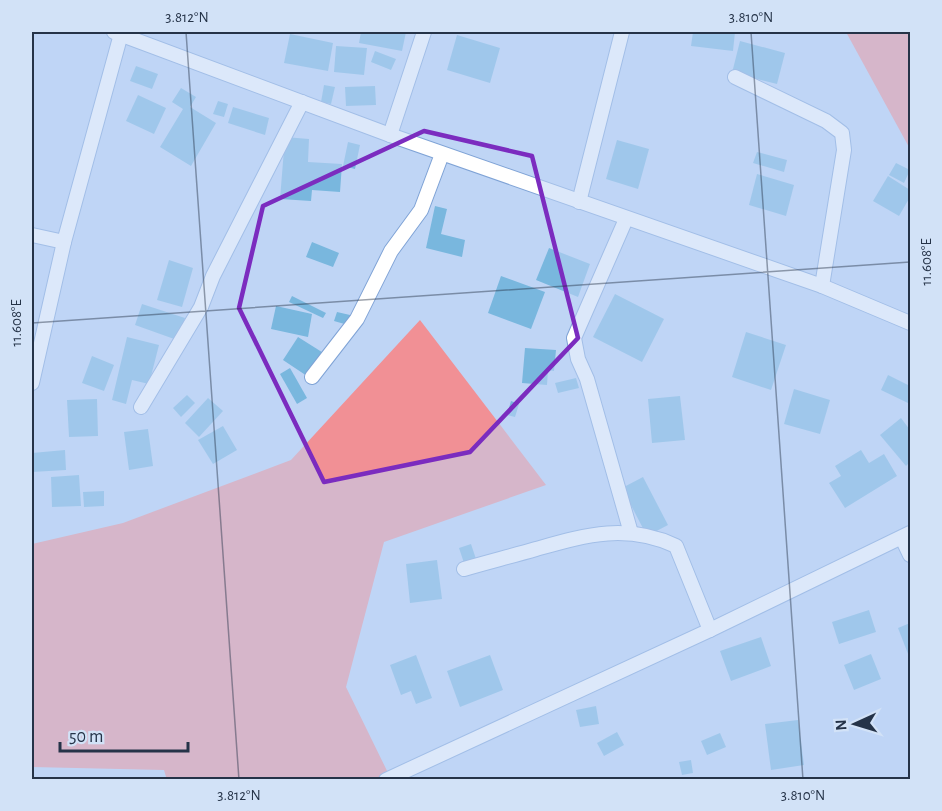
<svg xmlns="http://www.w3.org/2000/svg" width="942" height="811" font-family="'Alegreya Sans',sans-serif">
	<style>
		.green { fill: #f19095 }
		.building { fill: #79b7de }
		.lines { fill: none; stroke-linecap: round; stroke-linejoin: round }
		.minor-casing { stroke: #7fa3d6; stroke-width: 16 }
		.minor { stroke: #fff; stroke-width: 14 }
		.marked { fill: none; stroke: #7b2cbf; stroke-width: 4.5; stroke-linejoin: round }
		.ticks { fill: none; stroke: #253348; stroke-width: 1.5; stroke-opacity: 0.45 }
		.neatline { fill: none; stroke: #253348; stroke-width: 2 }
		.ticks-label { font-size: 15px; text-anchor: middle; fill: #253348 }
	</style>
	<rect width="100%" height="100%" fill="#bfd5f5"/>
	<!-- green -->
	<g class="green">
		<polygon points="846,32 910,32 910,149"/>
		<polygon points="420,320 546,485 384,542 346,687 391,779 167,780 164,770 32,767 32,544 123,523 291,460"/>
	</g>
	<!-- building -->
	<g class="building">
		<polygon points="361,32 406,32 402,51 359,43"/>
		<polygon points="693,32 735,32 733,51 691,46"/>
		<polygon points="290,34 333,43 328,71 284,63"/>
		<polygon points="457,35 500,48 490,83 447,70"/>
		<polygon points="740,41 785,53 777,84 732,73"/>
		<polygon points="336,46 367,48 364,75 334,72"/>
		<polygon points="375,51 396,59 391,70 371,62"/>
		<polygon points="136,66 158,74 152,89 130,81"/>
		<polygon points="324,85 335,87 331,104 321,102"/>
		<polygon points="375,86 376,105 346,106 345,87"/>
		<polygon points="181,88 196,97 190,107 216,123 191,166 160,147 183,109 172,102"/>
		<polygon points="138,95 166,108 154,134 126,121"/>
		<polygon points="218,101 228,104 224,117 213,114"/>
		<polygon points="233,107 269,118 265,135 228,123"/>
		<polygon points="285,137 309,139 308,162 342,164 340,192 312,190 311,201 280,199"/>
		<polygon points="617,140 649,149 638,189 606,179"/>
		<polygon points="348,142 360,145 355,169 343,166"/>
		<polygon points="757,152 787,160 784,172 753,163"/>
		<polygon points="896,163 910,170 904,183 889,175"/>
		<polygon points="757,174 794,185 786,216 749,205"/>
		<polygon points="888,176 910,190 910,197 899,216 873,201"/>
		<polygon points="435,206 447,209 441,234 465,240 462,257 426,248"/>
		<polygon points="312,242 339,253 333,267 306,257"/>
		<polygon points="549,248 590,264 578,297 536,280"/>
		<polygon points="169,260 193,268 182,307 157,300"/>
		<polygon points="501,276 545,292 531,329 488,313"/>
		<polygon points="615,294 664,319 642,362 593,337"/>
		<polygon points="292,296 326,313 323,318 289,302"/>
		<polygon points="142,304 185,318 177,340 135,325"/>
		<polygon points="276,306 312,314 308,337 271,329"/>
		<polygon points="337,312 350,315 348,325 334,321"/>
		<polygon points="746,332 786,345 771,390 732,377"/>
		<polygon points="127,337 159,345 149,384 132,380 126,404 112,400"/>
		<polygon points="298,337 325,354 310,378 283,360"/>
		<polygon points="525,348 556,350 554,371 548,370 547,385 522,383"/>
		<polygon points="92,356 114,365 104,391 82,383"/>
		<polygon points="290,368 307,398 297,404 280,374"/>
		<polygon points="888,375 910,386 910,404 881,390"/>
		<polygon points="576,378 579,388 558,393 555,383"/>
		<polygon points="794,389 830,400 820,434 784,424"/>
		<polygon points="187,395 195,403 181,417 173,408"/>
		<polygon points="680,396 685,440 652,443 648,399"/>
		<polygon points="208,398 223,411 199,437 185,423"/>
		<polygon points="97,399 98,436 69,437 67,400"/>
		<polygon points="511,401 519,404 515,417 507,415"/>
		<polygon points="901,418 910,430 910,462 906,466 880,435"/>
		<polygon points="223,426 237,450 213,464 198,440"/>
		<polygon points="148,429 153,466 129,470 124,432"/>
		<polygon points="65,450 66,470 32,472 32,453"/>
		<polygon points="861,450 869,463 884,454 897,476 845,508 829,483 841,476 835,466"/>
		<polygon points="79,475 81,506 52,507 51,477"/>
		<polygon points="643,477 668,525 647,536 622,488"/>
		<polygon points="104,491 104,506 84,507 83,492"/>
		<polygon points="471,544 476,559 464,563 459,548"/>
		<polygon points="437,560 442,599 410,603 406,564"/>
		<polygon points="869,610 876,632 839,644 832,622"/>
		<polygon points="910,623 910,659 898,628"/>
		<polygon points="761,637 771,666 731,681 720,651"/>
		<polygon points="871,654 881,679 854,690 844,665"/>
		<polygon points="416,655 432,698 416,704 411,691 401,695 390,665"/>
		<polygon points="490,655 503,690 460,707 447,671"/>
		<polygon points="596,706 599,724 580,727 576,710"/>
		<polygon points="798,720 804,765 771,770 765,724"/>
		<polygon points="617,732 624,745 604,756 597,743"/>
		<polygon points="720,733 726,747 707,755 701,741"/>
		<polygon points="691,760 693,773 682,775 679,762"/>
	</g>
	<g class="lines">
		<defs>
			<g id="minor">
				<polyline points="114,32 390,135 822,286 910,323"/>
				<polyline points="735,77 826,121 842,133 844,150 822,286"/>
				<polyline points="390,135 424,32"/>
				<polyline points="579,202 622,32"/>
				<polyline points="626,219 574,338 578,359 587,379 631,533"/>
				<polyline points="32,235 64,242"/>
				<polyline points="312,377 357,319 391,251 421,210 442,154"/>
				<polyline points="32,383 64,242 121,34"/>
				<polyline points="141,407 201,307 213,276 302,102"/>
				<polyline points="902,538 910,555"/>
				<path d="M464,569C488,562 512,556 536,549C586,535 626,523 676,546L710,630"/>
				<polyline points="386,780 710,630 910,533"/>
			</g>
		</defs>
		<!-- minor casing -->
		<use href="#minor" class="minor-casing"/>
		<!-- minor -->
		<use href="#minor" class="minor"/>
	</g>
	<!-- marked area -->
	<path d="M0 0H942V811H0ZM424,131L532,156L578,338L470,452L324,482L239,308L263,206Z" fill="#bfd5f5" fill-opacity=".55" fill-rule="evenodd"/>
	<path class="marked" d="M424,131L532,156L578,338L470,452L324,482L239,308L263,206Z"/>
	<!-- ticks -->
	<path class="ticks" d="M186,32L239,780M751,32L803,780M32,323L910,262"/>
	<!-- border -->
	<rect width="942" height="811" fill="none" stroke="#d2e2f7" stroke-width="66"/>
	<!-- north arrow -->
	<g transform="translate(855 724) rotate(266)" stroke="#d2e2f7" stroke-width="4.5" paint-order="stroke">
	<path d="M0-4.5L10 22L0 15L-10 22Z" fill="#253348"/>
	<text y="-9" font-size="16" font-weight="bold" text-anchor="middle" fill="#253348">N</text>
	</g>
	<!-- scale -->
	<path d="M60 742v9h128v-9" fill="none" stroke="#253348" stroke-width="3"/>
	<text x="69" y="742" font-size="18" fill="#253348" stroke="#d2e2f7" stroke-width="4.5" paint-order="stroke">50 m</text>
	<rect x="33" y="33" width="876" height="745" class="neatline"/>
	<g class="ticks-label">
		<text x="187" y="22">3.812°N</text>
		<text x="751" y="22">3.810°N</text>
		<text transform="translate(926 262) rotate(-90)" y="5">11.608°E</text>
		<text transform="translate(16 323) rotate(-90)" y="5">11.608°E</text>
		<text x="239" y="800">3.812°N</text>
		<text x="803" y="800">3.810°N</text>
	</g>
</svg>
